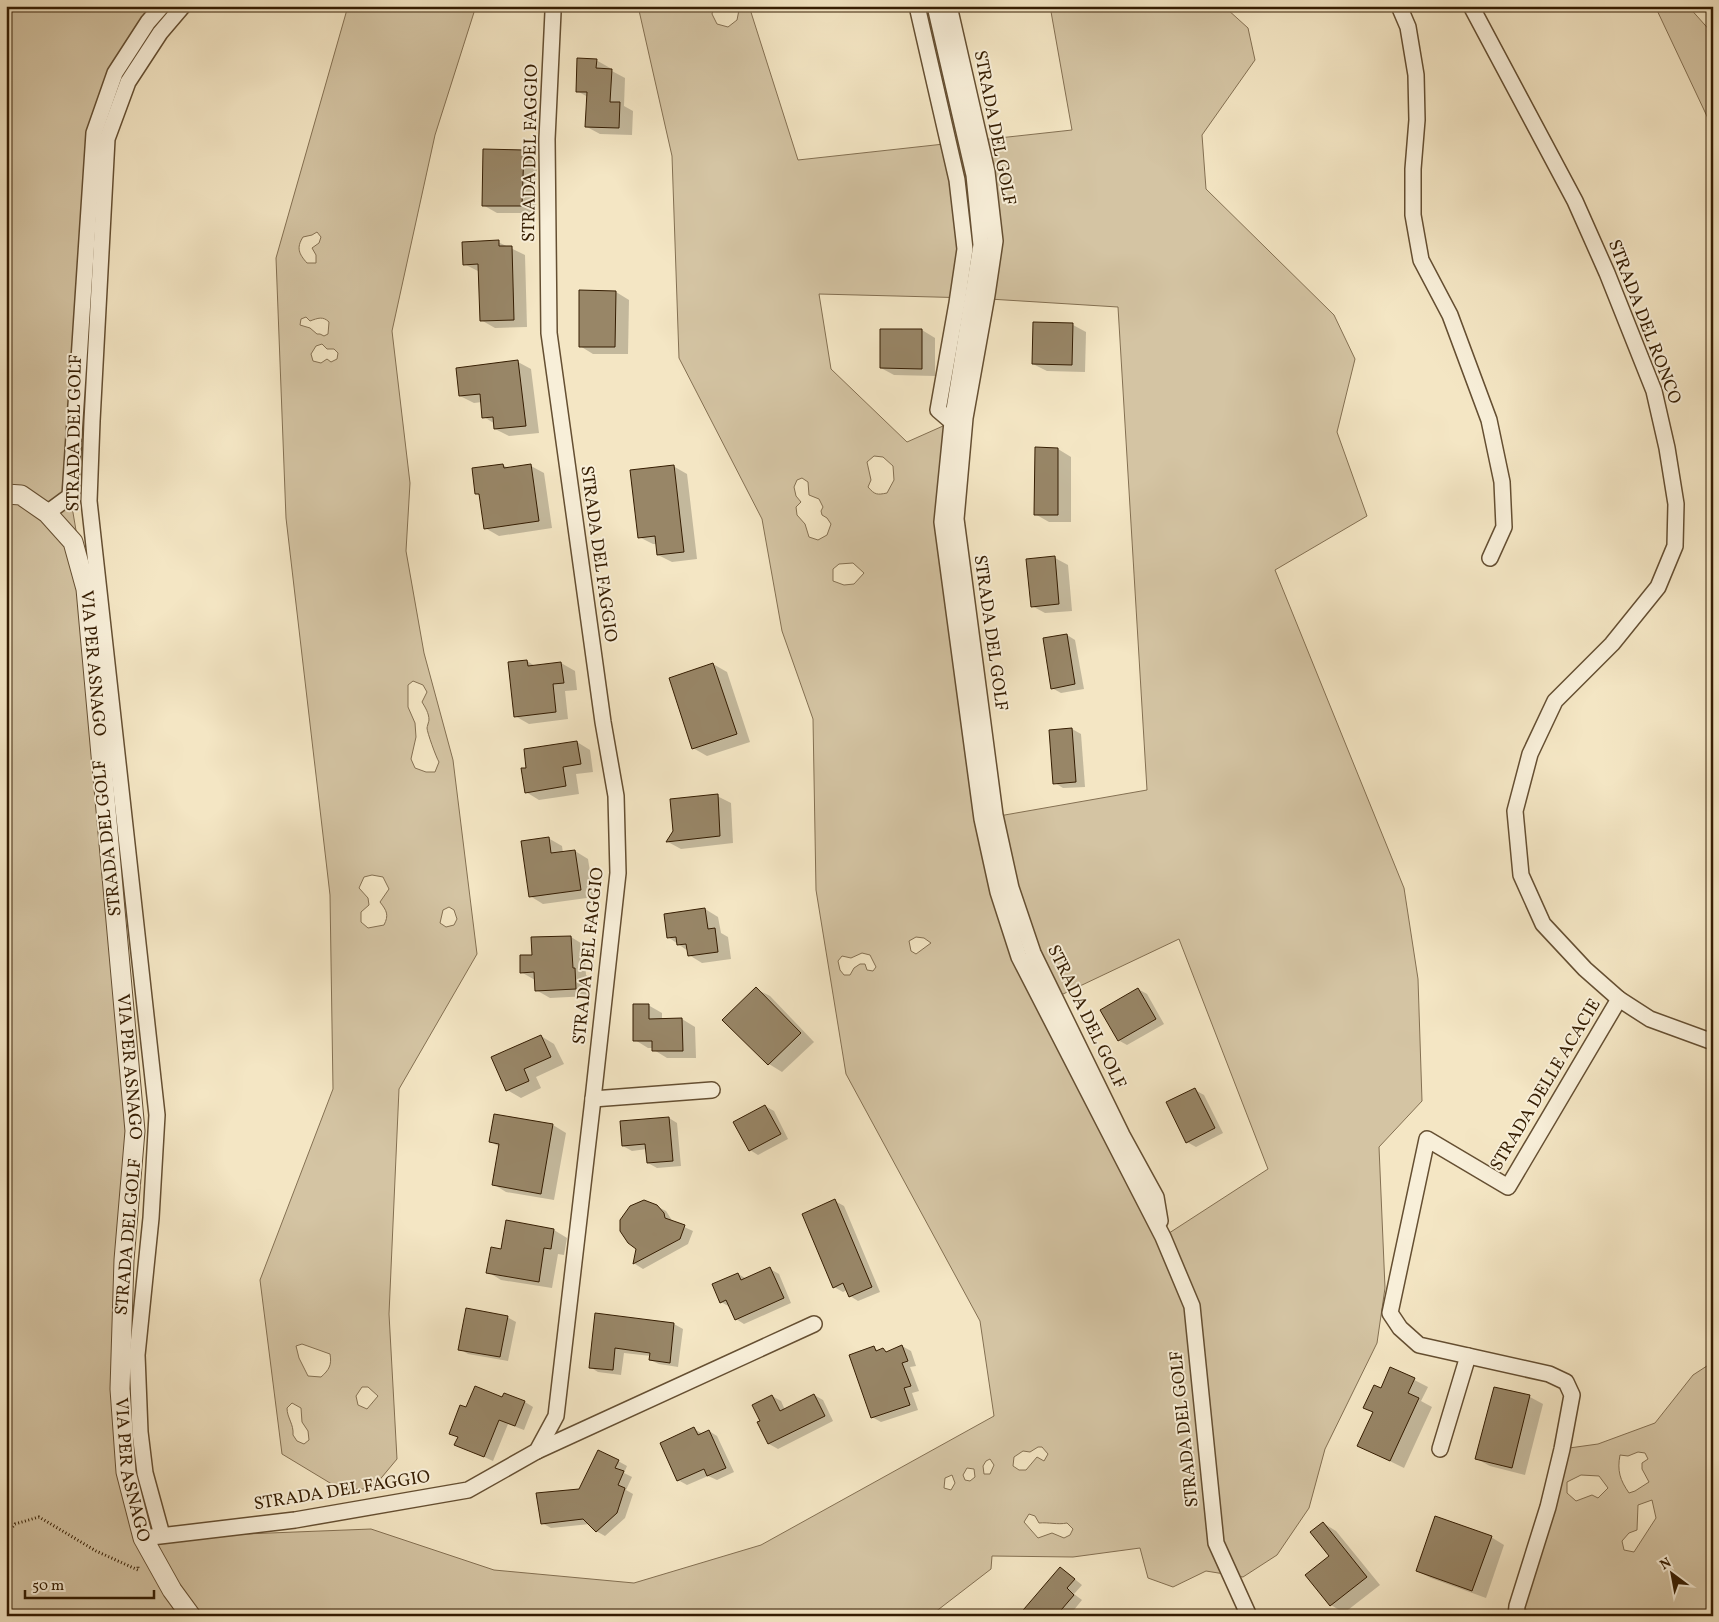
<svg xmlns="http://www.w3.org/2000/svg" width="1719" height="1622" font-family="Vollkorn,serif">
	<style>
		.green { fill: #d4c4a3; stroke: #847052; fill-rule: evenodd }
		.shadow { fill: #0003 }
		.building { fill: #988667; stroke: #351d02 }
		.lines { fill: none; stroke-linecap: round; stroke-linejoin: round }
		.minor-casing { stroke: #654f32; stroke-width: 18 }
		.tertiary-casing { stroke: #654f32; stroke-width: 21 }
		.path { stroke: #351d02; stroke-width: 3; stroke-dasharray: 1 2.5; stroke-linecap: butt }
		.minor { stroke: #f8efd9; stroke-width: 15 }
		.tertiary { stroke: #f8efd9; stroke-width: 19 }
		.labels { text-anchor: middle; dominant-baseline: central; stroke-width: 4; stroke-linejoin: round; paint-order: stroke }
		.street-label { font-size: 18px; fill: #351d02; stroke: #f8efd9 }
	</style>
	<rect width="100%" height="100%" fill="#f4e6c4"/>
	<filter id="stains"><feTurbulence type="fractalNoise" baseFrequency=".004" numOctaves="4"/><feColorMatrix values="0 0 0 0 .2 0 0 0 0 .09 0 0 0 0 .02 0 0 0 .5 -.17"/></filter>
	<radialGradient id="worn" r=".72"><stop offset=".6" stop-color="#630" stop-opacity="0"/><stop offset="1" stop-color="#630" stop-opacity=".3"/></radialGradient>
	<!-- green -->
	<g class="green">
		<path d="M6,6H162L115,73L94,133L70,495L86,589L135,1131L120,1389L144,1538L371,1529L494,1570L634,1583L761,1545L994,1416L980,1321L846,1074L816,890L813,719L782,631L762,519L679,358L672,156L638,6H652L654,9L663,6H714L712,14L717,24L728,27L737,20L739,10L735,6H749L798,160L1072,130L1050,6H1218L1227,9L1248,28L1255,60L1202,135L1206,189L1334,315L1355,359L1337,432L1367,516L1275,570L1404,888L1418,979L1422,1101L1379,1147L1385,1288L1377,1343L1325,1449L1309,1508L1277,1555L1243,1577L1206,1571L1173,1587L1148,1578L1140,1548L1073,1557L992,1556L991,1569L930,1616H6ZM819,294L973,298L1118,307L1147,790L982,819L952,422L907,442L831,369ZM874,456L883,457L893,466L894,480L887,493C877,495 875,495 868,487L871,480L867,462ZM802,478L808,482L809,495L819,499L823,507L821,511L822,515L827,518L831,524L827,535L818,540L809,537L805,524L797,515L796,507L801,502L796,496L794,487L797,480ZM853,563L864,573L854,584L844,585L833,581V569L839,564ZM916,937L924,938L931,943L916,954L911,951L909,941ZM1179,939L1268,1169L1163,1237L1042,1004ZM862,953L870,955L876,967L873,971L867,970L865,964H860L854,968L850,975H844L840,970L838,961L842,956L851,958ZM1038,1447H1042L1048,1454L1044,1461L1037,1457L1026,1470H1019L1013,1466L1014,1457L1023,1451L1030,1452ZM990,1459L994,1465L990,1474H984L983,1466L986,1461ZM967,1468L974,1469L975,1477L970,1481L965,1480L963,1475ZM952,1475L955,1483L951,1490L944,1488L945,1478ZM1029,1514L1035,1516L1039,1523C1049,1522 1057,1525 1067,1523L1073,1529L1070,1535L1064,1538L1052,1533L1038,1538L1024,1522Z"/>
		<path d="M348,6H476L435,135L392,331L410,483L406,551L424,653L453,760L477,954L399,1089L389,1314L397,1459L372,1489H340L282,1454L260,1280L333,1089L330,895L286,518L276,258ZM317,232L321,237L319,243L312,248L316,255V263H307C299,254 296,248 303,237L312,235ZM306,317L310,321C318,318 323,316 329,322L328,334L324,336L320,334H317L310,328L300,325L301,319ZM322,344L327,349H334L338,353L337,359L331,362L327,359L321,363L313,361L311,354L316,346ZM413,681L423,685L427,692L422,702C425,707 429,713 429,720C429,721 427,727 427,728C427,732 436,757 439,762L435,772H426L415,768L411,759L416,737L415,723L408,707V685ZM372,875L383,877L389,889L380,902C387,911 389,915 384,925L368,928L361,922V912L369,905L368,898L359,888L364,877ZM449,907L454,910L457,919L454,925L446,927L440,923L443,910ZM302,1344L330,1354C332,1365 329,1370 321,1377L308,1376L299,1358L296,1346ZM362,1387H368L378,1396L367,1409L358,1405L356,1396ZM292,1403L301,1408L302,1422L308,1431L309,1440L304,1444L297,1441L293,1435C294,1424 287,1418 287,1408Z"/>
		<polygon points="1655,6 1688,6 1713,34 1713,129"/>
		<path d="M1713,1362V1616H1542L1517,1606L1562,1449L1598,1444L1655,1423L1693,1375ZM1638,1452L1645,1453L1648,1459L1642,1463V1469L1649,1482L1635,1491L1629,1493C1620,1480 1617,1471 1620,1455L1628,1456ZM1581,1475L1599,1476L1608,1488L1598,1498L1592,1495L1576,1501L1567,1493V1482ZM1652,1500L1656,1518L1634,1552L1624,1550L1622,1541L1629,1533L1637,1530L1638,1505Z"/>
	</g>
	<!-- shadow -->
	<g class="shadow">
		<polygon points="596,60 610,68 610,70 625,78 624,106 633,111 632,135 600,134 587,127 588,97 577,91"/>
		<polygon points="523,151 537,159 535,213 497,213 483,205"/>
		<polygon points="498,242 525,255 527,327 495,328 481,320 480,272 464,264"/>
		<polygon points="616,292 629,300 628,354 593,354 580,346"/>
		<polygon points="1073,325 1086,332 1085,372 1047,371 1033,364"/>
		<polygon points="882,330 922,330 935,338 935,376 894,375 881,368"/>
		<polygon points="518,362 531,369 539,433 509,436 495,429 495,424 484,417 482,402 474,403 460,396"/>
		<polygon points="1036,449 1058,449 1071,457 1071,522 1049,522 1035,514"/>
		<polygon points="503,465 509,469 531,466 544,473 552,528 499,536 485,528 481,496 476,493"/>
		<polygon points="673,466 687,474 697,559 672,562 658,555 657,544 653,544 639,537"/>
		<polygon points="1055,558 1068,565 1072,611 1045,613 1032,606"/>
		<polygon points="1067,635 1075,640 1084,689 1061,693 1052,688"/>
		<polygon points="527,661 535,666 561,663 575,671 577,690 565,691 568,719 529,724 515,716"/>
		<polygon points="713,664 727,672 750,742 707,756 693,748"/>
		<polygon points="1072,729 1081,734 1085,787 1063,788 1055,783 1051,731"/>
		<polygon points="577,742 590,750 593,772 576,774 579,794 539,800 526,792 528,769"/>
		<polygon points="717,796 731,803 733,843 681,849 668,842"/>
		<polygon points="548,838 562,846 563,853 575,851 588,859 594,897 543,904 530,896"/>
		<polygon points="705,909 718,917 721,933 728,937 731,959 702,963 689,955 688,951 668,937"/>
		<polygon points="571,937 584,945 586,975 588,977 589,996 550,998 536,990 535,980 521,972 533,956"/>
		<polygon points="756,989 770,996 814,1042 782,1072 769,1064 724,1020"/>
		<polygon points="1138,989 1147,994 1164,1024 1127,1045 1118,1040"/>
		<polygon points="648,1005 662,1013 662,1020 682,1019 695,1027 696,1058 667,1058 654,1050 654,1048 648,1048 635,1040"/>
		<polygon points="541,1036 554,1044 564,1064 536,1077 541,1088 521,1098 507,1090"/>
		<polygon points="1195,1090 1204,1095 1223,1133 1196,1147 1187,1142"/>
		<polygon points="765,1106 774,1111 788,1139 758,1155 750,1150"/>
		<polygon points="669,1118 677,1123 681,1166 657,1168 648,1163 647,1149 632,1151 623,1146"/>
		<polygon points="553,1125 566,1133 554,1200 506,1192 493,1184 500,1147 491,1142"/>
		<polygon points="835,1201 844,1206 880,1292 858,1301 850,1296 847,1290 843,1292 834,1287"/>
		<polygon points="656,1206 666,1211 673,1222 693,1231 688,1244 643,1269 635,1264 638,1249"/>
		<polygon points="554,1230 567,1238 564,1255 558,1254 552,1288 501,1280 488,1272"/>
		<polygon points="770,1269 779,1274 791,1303 744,1324 736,1319 730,1307 721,1302 738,1274 747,1279"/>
		<polygon points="596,1314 674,1324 683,1329 678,1367 659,1364 650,1360 651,1356 624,1353 621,1375 598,1372 590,1367"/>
		<polygon points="507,1317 516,1322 508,1361 468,1354 460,1349"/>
		<polygon points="902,1346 911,1351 916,1366 910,1367 919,1391 912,1393 918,1410 881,1422 872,1417 874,1348 879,1351 883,1350 888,1353"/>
		<polygon points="1391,1368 1428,1387 1421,1401 1432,1407 1404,1468 1359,1446 1374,1412 1381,1389"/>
		<polygon points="1494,1388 1530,1397 1543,1404 1525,1475 1490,1466 1477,1459"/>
		<polygon points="814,1395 823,1400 833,1421 778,1449 769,1444 759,1423 762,1421 772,1396 781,1401 785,1410"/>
		<polygon points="503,1399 525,1402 533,1407 524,1430 508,1424 493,1461 456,1444 459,1438 451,1433 467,1409"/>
		<polygon points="694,1429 703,1434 709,1431 717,1436 734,1472 717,1480 708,1476 687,1485 678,1480"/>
		<polygon points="618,1461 627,1466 624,1473 632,1477 626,1490 633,1494 625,1518 605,1536 596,1531 590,1524 551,1528 542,1523 580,1490"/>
		<polygon points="1323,1523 1336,1531 1380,1585 1344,1613 1331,1605 1307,1575 1331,1556"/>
		<polygon points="1491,1537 1504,1545 1486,1598 1431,1578 1417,1571"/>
		<polygon points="1061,1568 1082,1585 1074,1594 1082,1600 1069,1616 1020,1616"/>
	</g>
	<!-- building -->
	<g class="building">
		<polygon points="577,58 597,59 596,68 612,69 610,102 620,102 619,128 585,127 587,92 576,92"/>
		<polygon points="483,149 524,150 522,206 482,206"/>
		<polygon points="499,240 499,246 512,246 514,320 480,321 478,264 463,265 462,242"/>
		<polygon points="579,290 616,291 615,347 579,347"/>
		<polygon points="1033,322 1073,323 1072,365 1032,364"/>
		<polygon points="880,329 922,329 922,369 880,368"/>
		<polygon points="518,360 526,426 494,429 493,417 482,418 480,394 459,396 456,368"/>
		<polygon points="1035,447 1058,448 1058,515 1034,515"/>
		<polygon points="503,464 504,468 531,464 539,521 484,529 479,494 475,494 472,468"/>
		<polygon points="674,465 684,552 657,555 655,536 638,538 630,470"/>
		<polygon points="1055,556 1059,604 1031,607 1026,559"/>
		<polygon points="1067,634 1075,684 1051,689 1043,638"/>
		<polygon points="527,660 528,666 561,662 564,683 553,684 556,712 514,717 508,662"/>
		<polygon points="713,663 737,734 692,749 669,678"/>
		<polygon points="1072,728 1076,782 1053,784 1049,730"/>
		<polygon points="577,741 581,764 563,767 566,786 525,793 521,768 526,768 524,749"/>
		<polygon points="718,794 720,836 666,842 673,831 670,799"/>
		<polygon points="549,837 551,853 575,850 581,890 529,897 521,841"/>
		<polygon points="705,908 708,929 715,928 718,952 688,956 686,944 677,945 676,937 667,938 664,914"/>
		<polygon points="571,936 573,968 575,968 576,989 535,991 534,972 520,973 520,955 532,955 531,937"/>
		<polygon points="756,987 801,1033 768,1065 722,1020"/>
		<polygon points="1138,988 1156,1019 1118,1041 1100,1010"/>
		<polygon points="633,1004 649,1004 649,1019 682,1018 683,1051 652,1051 652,1041 633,1041"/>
		<polygon points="541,1035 551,1057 524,1069 529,1081 506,1091 491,1057"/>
		<polygon points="1195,1088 1215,1128 1186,1143 1166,1102"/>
		<polygon points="765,1105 781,1134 749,1151 733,1122"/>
		<polygon points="494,1114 553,1124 541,1194 492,1185 499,1144 489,1142"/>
		<polygon points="669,1117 673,1161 647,1163 645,1144 622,1146 620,1121"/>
		<polygon points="835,1199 872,1287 849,1297 843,1283 833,1288 802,1214"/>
		<polygon points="644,1200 657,1205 664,1213 665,1218 685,1225 680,1239 633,1264 636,1249 628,1243 620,1231 620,1220 630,1206"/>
		<polygon points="506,1220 554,1229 551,1249 544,1248 539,1282 486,1273 491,1247 501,1249"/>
		<polygon points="770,1267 784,1298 735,1320 726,1300 720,1303 712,1284 738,1273 741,1280"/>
		<polygon points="466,1308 508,1316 500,1357 458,1350"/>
		<polygon points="595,1313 674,1323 670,1363 649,1360 650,1353 615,1348 613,1370 589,1368"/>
		<polygon points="902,1345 908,1361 902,1363 911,1386 904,1388 910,1405 871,1418 849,1355 874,1346 876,1351 883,1348 886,1352"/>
		<polygon points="1390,1367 1415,1378 1408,1393 1419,1398 1390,1461 1357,1446 1373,1412 1363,1408 1374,1385 1381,1388"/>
		<polygon points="475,1386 502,1397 504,1393 525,1401 515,1426 499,1420 484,1457 454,1445 458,1437 449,1434 460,1405 466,1407"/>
		<polygon points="1494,1387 1530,1395 1512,1468 1475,1459"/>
		<polygon points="814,1394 825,1416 768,1444 757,1422 760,1421 752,1405 772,1395 780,1411"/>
		<polygon points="694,1427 698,1435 709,1430 726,1468 707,1476 704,1469 677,1481 660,1443"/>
		<polygon points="598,1450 619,1460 615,1468 624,1471 618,1485 625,1488 617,1513 596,1532 583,1519 541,1524 536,1493 579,1489"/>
		<polygon points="1435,1516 1492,1536 1472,1591 1416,1571"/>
		<polygon points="1323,1522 1367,1577 1330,1606 1305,1575 1329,1556 1310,1532"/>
		<polygon points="1060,1567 1075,1579 1067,1588 1074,1595 1056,1616 1018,1616"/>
	</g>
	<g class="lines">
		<defs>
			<g id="minor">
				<polyline points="917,6 957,180 965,249 957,303 938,410 952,422"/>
				<polyline points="935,6 974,175 981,245 952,422 942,522 982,819 998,892 1019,957 1163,1237 1192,1306 1216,1543 1249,1616"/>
				<polyline points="949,6 987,172 995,241 987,295 965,418 956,519 995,815 1011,888 1033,953 1122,1135 1156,1197 1160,1221"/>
				<polyline points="1399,6 1408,27 1416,75 1417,120 1413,169 1413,215 1421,260 1450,315 1489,420 1502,482 1504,527 1490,558"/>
				<polyline points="1471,6 1575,201 1607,273 1654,391 1667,448 1676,504 1675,546 1658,587 1612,644 1555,701 1530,754 1515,811 1521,875 1543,924 1585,969 1619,999 1650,1019 1713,1042"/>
				<polyline points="47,513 70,496 94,133 115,73 148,22 162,6"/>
				<polyline points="593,1099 712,1090"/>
				<polyline points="1440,1449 1468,1356"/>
				<polyline points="537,1451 814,1324"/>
				<polyline points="162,1535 145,1473 140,1432 137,1355 151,1218 157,1115 89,501 92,421 107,139 128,82 160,33 183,6"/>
				<polyline points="143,1538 295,1520 468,1490 537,1451 556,1416 593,1099 618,873 616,796 603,722 549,333 547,139 553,12"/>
				<polyline points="1516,1616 1517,1606 1548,1507 1562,1449 1572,1395 1566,1382 1549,1374 1419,1345 1400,1328 1390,1313 1427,1139 1508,1187 1619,999"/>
			</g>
			<g id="tertiary">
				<path id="s1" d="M6,494L21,495L47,513L73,542L86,589L135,1131L124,1260L120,1389L126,1472L143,1538L172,1590L191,1616"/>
			</g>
		</defs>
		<!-- minor casing -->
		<use href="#minor" class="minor-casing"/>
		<!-- tertiary casing -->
		<use href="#tertiary" class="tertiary-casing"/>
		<!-- path -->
		<polyline class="path" points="6,1535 15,1524 39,1517 96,1551 138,1570 138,1566"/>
		<!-- minor -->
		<use href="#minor" class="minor"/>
		<!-- tertiary -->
		<use href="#tertiary" class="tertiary"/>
	</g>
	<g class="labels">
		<!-- street labels -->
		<g class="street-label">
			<text transform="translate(994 128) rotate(79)">STRADA DEL GOLF</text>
			<text transform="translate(531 153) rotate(-89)">STRADA DEL FAGGIO</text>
			<text transform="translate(1644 322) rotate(69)">STRADA DEL RONCO</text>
			<text transform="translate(75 433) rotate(-89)">STRADA DEL GOLF</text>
			<text transform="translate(598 554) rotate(82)">STRADA DEL FAGGIO</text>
			<text transform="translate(990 633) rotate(82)">STRADA DEL GOLF</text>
			<text stroke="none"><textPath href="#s1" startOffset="209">VIA PER ASNAGO</textPath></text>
			<text transform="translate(108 838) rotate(-96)">STRADA DEL GOLF</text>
			<text transform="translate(589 956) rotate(-84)">STRADA DEL FAGGIO</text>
			<text transform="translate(1086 1017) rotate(64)">STRADA DEL GOLF</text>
			<text stroke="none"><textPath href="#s1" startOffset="614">VIA PER ASNAGO</textPath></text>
			<text transform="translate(1546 1085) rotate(-59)">STRADA DELLE ACACIE</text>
			<text transform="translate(129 1237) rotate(-85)">STRADA DEL GOLF</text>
			<text transform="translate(1185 1429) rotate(-96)">STRADA DEL GOLF</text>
			<text stroke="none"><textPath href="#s1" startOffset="1019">VIA PER ASNAGO</textPath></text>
			<text transform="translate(342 1491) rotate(-9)">STRADA DEL FAGGIO</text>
		</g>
	</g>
	<!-- margin -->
	<rect width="1719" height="1622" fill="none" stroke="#f4e6c4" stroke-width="25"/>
	<rect x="8" y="8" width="1704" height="1607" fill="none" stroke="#351d02" stroke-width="2.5"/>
	<rect x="12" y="12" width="1694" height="1597" fill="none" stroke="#351d02"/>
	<!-- north arrow -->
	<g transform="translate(1672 1574) rotate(328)" stroke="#f8efd9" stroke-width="4" paint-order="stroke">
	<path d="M0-4L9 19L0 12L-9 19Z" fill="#351d02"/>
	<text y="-8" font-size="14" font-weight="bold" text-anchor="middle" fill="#351d02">N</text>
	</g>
	<!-- scale -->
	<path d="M25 1590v8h129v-8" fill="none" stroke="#351d02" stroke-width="2.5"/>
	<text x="32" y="1590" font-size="15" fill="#351d02" stroke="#f8efd9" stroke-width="4" paint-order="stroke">50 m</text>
	<rect width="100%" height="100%" filter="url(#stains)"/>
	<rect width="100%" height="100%" fill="url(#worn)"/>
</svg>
